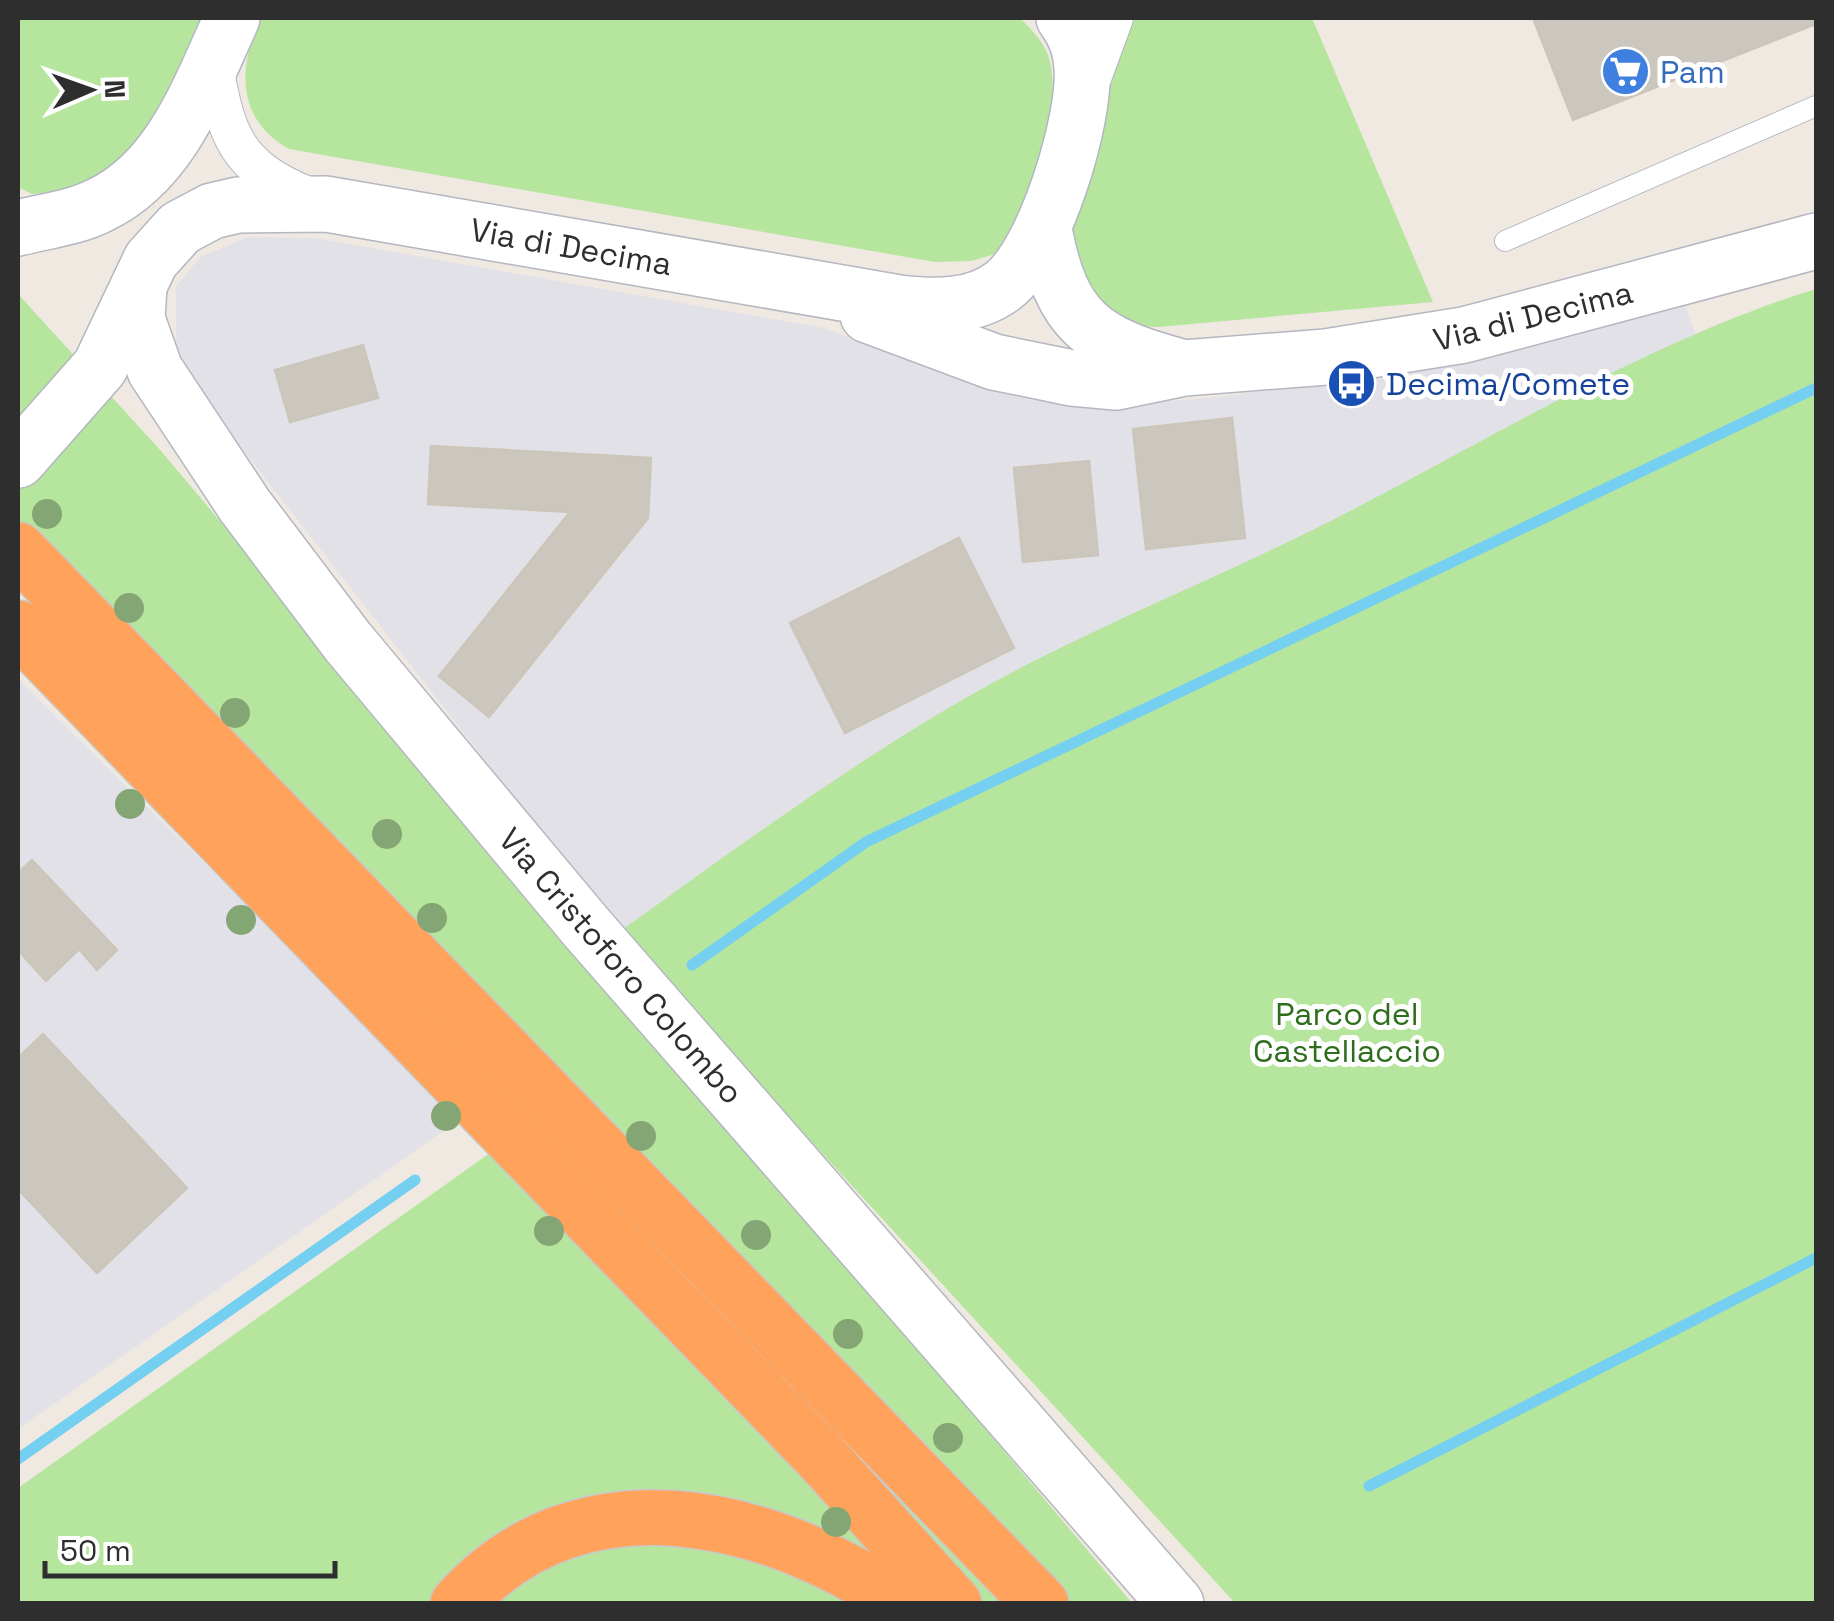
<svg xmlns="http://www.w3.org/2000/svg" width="1834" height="1621" font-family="'Space Grotesk',sans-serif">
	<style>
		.industrial { fill: #e3e1e8 }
		.green { fill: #b6e59e }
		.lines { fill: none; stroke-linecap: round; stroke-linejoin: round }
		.stream { stroke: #75cff0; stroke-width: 11 }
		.building { fill: #cbc7bf; stroke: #cbc5ba; stroke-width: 2.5 }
		.lane-casing { stroke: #b4b7c1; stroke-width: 22 }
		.street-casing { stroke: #b4b7c1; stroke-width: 40 }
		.secondary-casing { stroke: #b4b7c1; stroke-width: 58 }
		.highway-casing { stroke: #c9c9c9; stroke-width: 58 }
		.lane { stroke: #fff; stroke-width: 20 }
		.street { stroke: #fff; stroke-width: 38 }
		.secondary { stroke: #fff; stroke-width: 55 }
		.highway { stroke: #ffa35c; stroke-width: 55 }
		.tree { fill: #84a574 }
		.labels { text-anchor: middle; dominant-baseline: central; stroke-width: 10; stroke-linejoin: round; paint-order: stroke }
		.shop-label { font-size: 32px; fill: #366cbe; stroke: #fff; text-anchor: start }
		.street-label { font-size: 32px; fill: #2e2e2e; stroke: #fff }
		.transit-label { font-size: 32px; fill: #164399; stroke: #fff; text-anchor: start }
		.park-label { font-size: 32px; fill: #2c6e1b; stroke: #fff }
	</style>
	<rect width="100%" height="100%" fill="#efe9e1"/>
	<!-- industrial -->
	<g class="industrial">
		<polygon points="248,237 315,238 824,328 888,352 1073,407 1211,398 1395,372 1684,302 1696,337 1279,548 1042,657 799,804 619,932 176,364 176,287 200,257"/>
		<polygon points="18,679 462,1118 18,1429"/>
	</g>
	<!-- green -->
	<g class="green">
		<polygon points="18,18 203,18 161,112 117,172 62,191 32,194 18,187"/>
		<path d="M260,18H1020C1031,29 1042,40 1048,55C1066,107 1029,208 1002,252L971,261L935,262L289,149C236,119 238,68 260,18Z"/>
		<path d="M1134,18H1312L1433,302L1158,327C1124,327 1084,311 1073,273C1058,223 1115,70 1134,18Z"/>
		<path d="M1816,289V1603H1235L619,932C755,835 894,731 1044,656C1145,605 1251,563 1352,510C1500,433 1657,338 1816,289Z"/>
		<polygon points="18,294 161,451 1132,1603 18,1603 18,1488 538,1119 18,585"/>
	</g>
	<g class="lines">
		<!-- stream -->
		<g class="stream">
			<polyline points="692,965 866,842 1816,388"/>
			<polyline points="18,1459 415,1180"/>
			<polyline points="1369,1486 1816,1258"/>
		</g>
	</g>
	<!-- building -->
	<g class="building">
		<polygon points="1533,18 1816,18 1816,24 1573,120"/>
		<polygon points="363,345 378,398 290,422 275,370"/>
		<polygon points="1232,418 1245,538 1146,549 1133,429"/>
		<polygon points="431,446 651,458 648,518 489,717 439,676 570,512 428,504"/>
		<polygon points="1089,461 1098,555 1023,562 1014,468"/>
		<polygon points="959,538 1014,648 845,733 790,623"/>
		<polygon points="32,860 117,950 97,970 79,949 46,981 18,950 18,873"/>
		<polygon points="43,1034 187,1188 97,1273 18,1189 18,1058"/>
	</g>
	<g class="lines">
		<defs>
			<polyline id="lane" points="1505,241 1816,106"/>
			<g id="street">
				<path d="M213,60C226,136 235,167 310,197"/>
				<polyline points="1089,86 1114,18"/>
			</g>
			<g id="secondary">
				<path d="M18,228C45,221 75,218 100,205C172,171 201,85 232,18"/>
				<path d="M1044,229C1061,322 1092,343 1181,367"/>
				<polyline points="139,286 137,319 155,370 245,506 348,642 586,927 1176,1604"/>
				<polyline points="868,315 994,362 1072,378 1116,382 1184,368 1326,357 1464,335 1816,241"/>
				<path d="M18,460L100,367L151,260L180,228L212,211L238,205L326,204L900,303C935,307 975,308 1004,285C1045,253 1086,119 1082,67C1081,49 1075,32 1064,18"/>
			</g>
			<g id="highway">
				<polyline points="18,550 1041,1604"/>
				<polyline points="18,628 823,1459 954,1604"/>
				<path d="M458,1604C580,1467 769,1513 901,1604"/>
			</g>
		</defs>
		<!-- lane casing -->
		<use href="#lane" class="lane-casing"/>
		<!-- street casing -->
		<use href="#street" class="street-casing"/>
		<!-- secondary casing -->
		<use href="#secondary" class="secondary-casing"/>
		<!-- highway casing -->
		<use href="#highway" class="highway-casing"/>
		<!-- lane -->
		<use href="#lane" class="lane"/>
		<!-- street -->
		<use href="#street" class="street"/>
		<!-- secondary -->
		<use href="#secondary" class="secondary"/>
		<!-- highway -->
		<use href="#highway" class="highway"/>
	</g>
	<!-- trees -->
	<g class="tree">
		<circle cx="47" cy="514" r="15"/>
		<circle cx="129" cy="608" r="15"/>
		<circle cx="235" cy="713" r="15"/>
		<circle cx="130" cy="804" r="15"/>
		<circle cx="387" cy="834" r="15"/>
		<circle cx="432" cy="918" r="15"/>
		<circle cx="241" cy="920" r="15"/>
		<circle cx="446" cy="1116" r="15"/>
		<circle cx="641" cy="1136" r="15"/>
		<circle cx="549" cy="1231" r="15"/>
		<circle cx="756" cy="1235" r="15"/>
		<circle cx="848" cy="1334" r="15"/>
		<circle cx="948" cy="1438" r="15"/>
		<circle cx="836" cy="1522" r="15"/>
	</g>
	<!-- icons -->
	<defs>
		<symbol id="supermarket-disc" viewBox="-11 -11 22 22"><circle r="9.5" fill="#3f7fe0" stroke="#fff"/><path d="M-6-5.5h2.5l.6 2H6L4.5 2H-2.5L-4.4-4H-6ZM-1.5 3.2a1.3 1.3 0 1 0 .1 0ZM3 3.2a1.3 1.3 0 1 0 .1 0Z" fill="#fff"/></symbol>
		<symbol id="bus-disc" viewBox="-11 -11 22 22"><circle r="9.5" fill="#1a4fb4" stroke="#fff"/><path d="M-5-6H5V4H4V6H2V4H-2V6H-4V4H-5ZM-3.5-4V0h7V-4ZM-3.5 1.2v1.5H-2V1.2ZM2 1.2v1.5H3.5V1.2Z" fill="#fff"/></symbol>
	</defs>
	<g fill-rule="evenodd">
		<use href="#supermarket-disc" x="1598" y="44" width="55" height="55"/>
		<use href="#bus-disc" x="1324" y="356" width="55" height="55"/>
	</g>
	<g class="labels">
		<!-- shop labels -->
		<g class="shop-label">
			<text x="1660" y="72">Pam</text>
		</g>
		<!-- street labels -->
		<g class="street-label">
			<text transform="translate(571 247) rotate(10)">Via di Decima</text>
			<text transform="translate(1533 316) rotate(-14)">Via di Decima</text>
			<text transform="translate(621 966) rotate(49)">Via Cristoforo Colombo</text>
		</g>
		<!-- transit labels -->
		<g class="transit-label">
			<text x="1386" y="384">Decima/Comete</text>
		</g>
		<!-- park labels -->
		<g class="park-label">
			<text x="1347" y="1014">Parco del<tspan x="1347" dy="37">Castellaccio</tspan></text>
		</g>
	</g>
	<!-- border -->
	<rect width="1834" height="1621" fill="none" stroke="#2e2e2e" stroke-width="40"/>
	<!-- north arrow -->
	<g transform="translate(90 90) rotate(88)" stroke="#ffffff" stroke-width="8" paint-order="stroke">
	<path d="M0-8L18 38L0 25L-18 38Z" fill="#2e2e2e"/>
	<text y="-15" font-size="28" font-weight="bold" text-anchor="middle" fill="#2e2e2e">N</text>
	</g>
	<!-- scale -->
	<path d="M45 1561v15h290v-15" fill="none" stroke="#2e2e2e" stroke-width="5"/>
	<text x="60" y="1561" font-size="30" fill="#2e2e2e" stroke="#ffffff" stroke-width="8" paint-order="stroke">50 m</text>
</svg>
